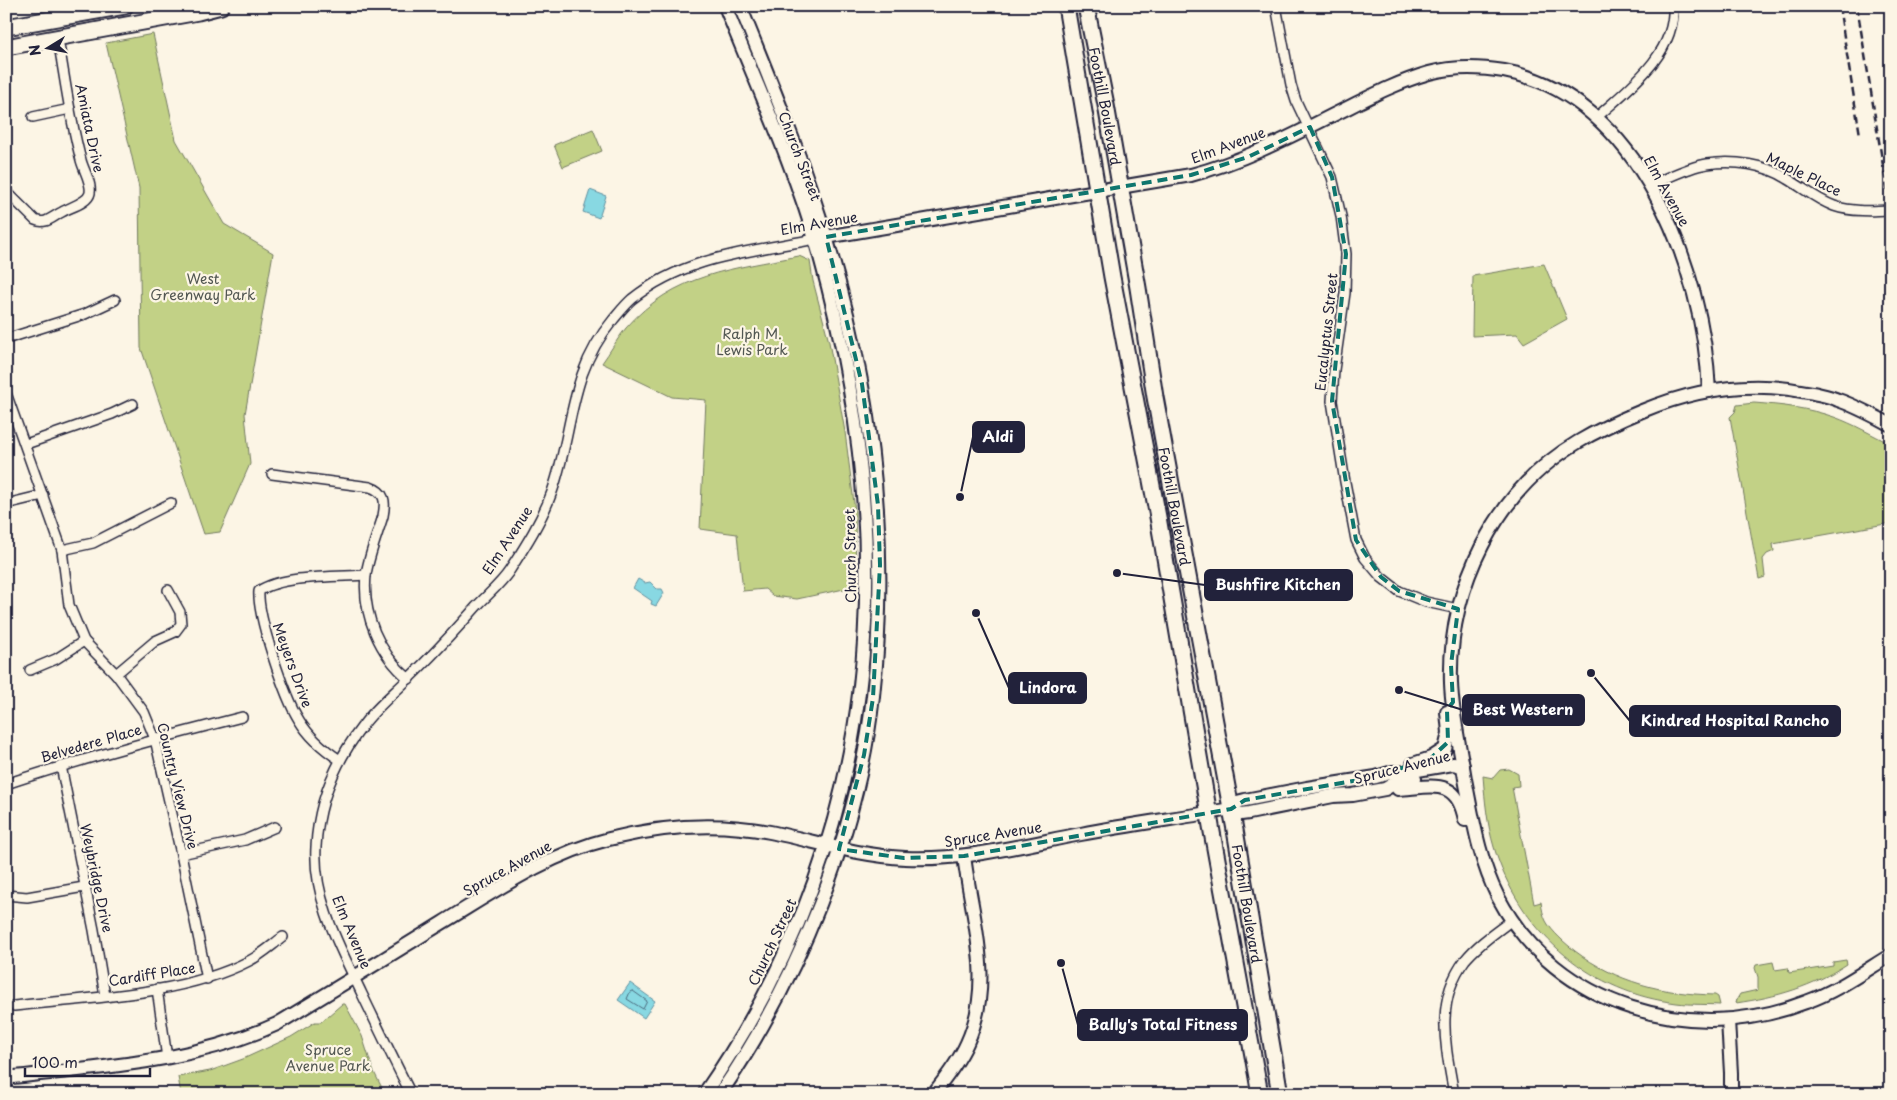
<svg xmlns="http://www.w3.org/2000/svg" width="1897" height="1100" font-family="'Playpen Sans',sans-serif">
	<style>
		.green { fill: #c2d186; stroke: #727a60 }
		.water { fill: #88d8e2; stroke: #5f8f9f }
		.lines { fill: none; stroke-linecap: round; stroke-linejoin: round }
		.shore { stroke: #4b6b7e; stroke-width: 1 }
		.street-casing { stroke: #22223b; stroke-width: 12 }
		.secondary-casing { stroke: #22223b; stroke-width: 16 }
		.primary-casing { stroke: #22223b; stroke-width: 19 }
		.street { stroke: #fcf5e5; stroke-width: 9 }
		.secondary { stroke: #fcf5e5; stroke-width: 12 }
		.primary { stroke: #fcf5e5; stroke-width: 15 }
		.rail { stroke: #22223b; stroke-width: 2.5; stroke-dasharray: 8 4; stroke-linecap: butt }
		.marked { fill: none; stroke: #0f766e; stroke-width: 4; stroke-dasharray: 10 6; stroke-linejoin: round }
		.labels { text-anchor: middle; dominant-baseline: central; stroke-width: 4.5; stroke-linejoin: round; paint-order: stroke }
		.street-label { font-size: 14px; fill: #22223b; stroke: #fcf5e5 }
		.park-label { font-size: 14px; fill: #525752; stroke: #fcf5e5 }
		.leader { fill: none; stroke: #22223b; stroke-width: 2 }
		.callout-dot { fill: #22223b; stroke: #fcf5e5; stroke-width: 2 }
		.callout { fill: #22223b; stroke: #22223b; stroke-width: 2 }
		.callout-label { font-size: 15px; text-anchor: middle; font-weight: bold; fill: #fff }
	</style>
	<rect width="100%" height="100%" fill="#fcf5e5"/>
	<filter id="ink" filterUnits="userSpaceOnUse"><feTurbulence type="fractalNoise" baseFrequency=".02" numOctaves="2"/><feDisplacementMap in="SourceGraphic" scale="10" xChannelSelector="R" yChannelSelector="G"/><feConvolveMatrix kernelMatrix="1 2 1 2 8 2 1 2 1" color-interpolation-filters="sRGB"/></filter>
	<g filter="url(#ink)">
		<!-- green -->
		<g class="green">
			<polygon points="153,34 176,140 224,224 273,253 245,414 250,464 220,532 204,534 141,348 139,188 106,43"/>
			<polygon points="593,129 602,151 563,167 554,145"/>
			<path d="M799,256L810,261L813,281L829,342L845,432L855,511L856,590L844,589L797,599L773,596L765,589L743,591L737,534L700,529L706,400L672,397L602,363C610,352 617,339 626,328C674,273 733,269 799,256Z"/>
			<polygon points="1544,264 1567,319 1524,343 1517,334 1472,336 1473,276"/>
			<path d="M1754,403C1781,405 1808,408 1834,417C1854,424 1872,435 1891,444V523L1773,544L1774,551L1767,554L1763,559L1765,577L1759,579L1730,417L1735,412L1737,405Z"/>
			<path d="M1509,769L1518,774L1519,786L1512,787L1534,904L1541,902C1542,909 1543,915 1546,921C1552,932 1565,943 1575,951C1616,982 1664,994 1715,995L1718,997L1720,1005C1703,1004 1686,1005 1670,1002C1586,990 1518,928 1494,847C1487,824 1485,800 1483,776L1493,778L1500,770Z"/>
			<path d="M1846,960L1847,964C1812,987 1777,997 1736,1003L1737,999L1740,994L1758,990V977L1755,968L1756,965L1773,962L1775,970L1788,968L1789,973L1833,966V962Z"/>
			<polygon points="342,1004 345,1004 362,1036 373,1070 385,1094 181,1094 178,1077 210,1071 243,1059 291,1037 315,1022 321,1022"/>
		</g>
		<!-- water -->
		<g class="water">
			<polygon points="590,190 606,196 599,218 583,212"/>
			<polygon points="638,579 645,583 650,582 657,589 662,589 664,593 656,606 651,604 652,601 633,588"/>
			<polygon points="630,983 655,1001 644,1018 618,1000"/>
		</g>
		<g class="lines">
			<!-- shore -->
			<polygon class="shore" points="633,991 647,1001 643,1009 627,999 630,992"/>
			<defs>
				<g id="street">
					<polyline points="1276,6 1291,85 1296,101 1332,177 1341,216 1346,254 1345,293 1334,370 1332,401 1345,482 1356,540 1365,558 1381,577 1399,591 1426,602 1458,609"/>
					<polyline points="33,117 70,109"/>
					<path d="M1597,117C1629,88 1676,54 1673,6"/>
					<path d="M1650,185C1668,178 1687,167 1707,164C1734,160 1765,164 1788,179C1803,188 1817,200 1834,206C1852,212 1872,211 1891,210"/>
					<path d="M6,191L35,220C46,225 52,217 62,212C70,207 88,203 90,193C92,183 83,169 81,160C70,120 65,79 58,39"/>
					<polyline points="6,339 85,314 115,300"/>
					<polyline points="6,393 62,550 69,605 84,641 116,674 144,712 155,739 181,854 207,979"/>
					<polyline points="26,444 112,414 133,404"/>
					<path d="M272,474L370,487C385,492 386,501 383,516C378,533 368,558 366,575C362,614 379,654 409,679"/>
					<polyline points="6,504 43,495"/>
					<polyline points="62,550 93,543 171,503"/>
					<polyline points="30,670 56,659 84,641"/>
					<polyline points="116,674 155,641 175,632 181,624 180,612 168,590"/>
					<path d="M340,760C323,749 309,737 299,720C285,698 257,616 259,591C283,575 337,577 366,575"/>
					<polyline points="61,766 94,930 105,996"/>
					<path d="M6,784C84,758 163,737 242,717"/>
					<polyline points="181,854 245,840 275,827"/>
					<polyline points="6,895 27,897 84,887"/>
					<polyline points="157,989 167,1058"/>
					<path d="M14,1006C87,998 184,995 249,961C261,955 272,945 283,937"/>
					<path d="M411,1094C394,1061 378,1027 362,994C340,947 313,900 316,847C318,801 337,759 364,724C376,708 393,694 407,680C431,657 454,632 476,607C487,595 501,584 510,570C526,545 542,520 552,492C574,430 568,374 613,320C619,313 625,305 632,299C686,256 749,252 815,239"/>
					<path d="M1454,1094C1446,1048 1434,1001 1465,960C1478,944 1496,932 1512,920"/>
				</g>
				<g id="secondary">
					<path d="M820,238L1191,175C1240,162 1284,140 1329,117C1362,101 1394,83 1429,73C1454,66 1480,67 1504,71C1639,95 1704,270 1709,391"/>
					<path d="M1891,425C1874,416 1856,406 1838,400C1830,396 1821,395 1813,393C1755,380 1697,388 1642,411C1620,420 1598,430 1578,442C1495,491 1448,588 1451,683C1452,714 1460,747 1465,779C1473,819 1479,860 1498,897C1556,1008 1693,1046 1806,1002C1837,991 1863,972 1891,955"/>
					<polyline points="1413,764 1431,758 1445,749 1449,733 1447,712"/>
					<path d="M1398,789C1432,787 1457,777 1465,820"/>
					<polyline points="1231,809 1241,814 1249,813 1333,796 1353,795 1385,789 1397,782 1415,779"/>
					<polyline points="1728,1020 1731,1073 1731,1094"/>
					<path d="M6,1078C98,1067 192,1063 277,1024C332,991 387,957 442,923C495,891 548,854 609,839C661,826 718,822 770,832C815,841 859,856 905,858C964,861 1023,845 1081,834C1131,824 1181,818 1231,809L1237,802L1245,800L1307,788L1376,777L1393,772L1400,773L1453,764L1463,766"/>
					<path d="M704,1094C883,836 902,550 819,253C795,168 758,88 725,6"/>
					<path d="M720,1094C798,980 858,834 873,696C891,535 870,375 821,221C798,148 769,77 740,6"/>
					<path d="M933,1094C946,1078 959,1061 967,1043C995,982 972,919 964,856"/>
				</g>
				<g id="primary">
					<polyline points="1066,6 1112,277 1158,517 1212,832 1260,1094"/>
					<path id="s1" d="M1086,6L1106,105L1138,288L1155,397L1235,830L1280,1094"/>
					<polyline points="6,27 125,6"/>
					<polyline points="6,47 198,12 221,6"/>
				</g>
			</defs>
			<!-- street casing -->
			<use href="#street" class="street-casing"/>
			<!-- secondary casing -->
			<use href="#secondary" class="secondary-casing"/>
			<!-- primary casing -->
			<use href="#primary" class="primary-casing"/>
			<!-- street -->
			<use href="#street" class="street"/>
			<!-- secondary -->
			<use href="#secondary" class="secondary"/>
			<!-- primary -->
			<use href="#primary" class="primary"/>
			<!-- rail -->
			<g class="rail">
				<polyline points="1839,6 1860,135"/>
				<polyline points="1857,6 1887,190"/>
			</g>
		</g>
	</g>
	<!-- marked area -->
	<path class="marked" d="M1310,127L1332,177L1346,254L1332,401L1356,540L1381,577L1399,591L1458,609L1451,665L1453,702L1447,710L1448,742L1431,758L1376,777L1245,800L1231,809L964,856L904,858L839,849L864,755L873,698L880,565L878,505L862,384L826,237L1191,175L1248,157Z"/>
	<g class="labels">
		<!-- street labels -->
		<g class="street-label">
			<text stroke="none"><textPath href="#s1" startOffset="102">Foothill Boulevard</textPath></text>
			<text transform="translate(90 128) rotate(78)">Amiata Drive</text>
			<text transform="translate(1228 145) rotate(-21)">Elm Avenue</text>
			<text transform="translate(800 156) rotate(69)">Church Street</text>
			<text transform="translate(1804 174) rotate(26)">Maple Place</text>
			<text transform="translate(1667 191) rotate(61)">Elm Avenue</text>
			<text transform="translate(819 223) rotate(-10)">Elm Avenue</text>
			<text transform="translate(1326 332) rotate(-84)">Eucalyptus Street</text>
			<text stroke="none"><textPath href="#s1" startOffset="508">Foothill Boulevard</textPath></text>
			<text transform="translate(507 540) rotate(-57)">Elm Avenue</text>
			<text transform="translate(850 556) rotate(-91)">Church Street</text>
			<text transform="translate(293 665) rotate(70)">Meyers Drive</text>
			<text transform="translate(91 743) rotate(-16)">Belvedere Place</text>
			<text transform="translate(1402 767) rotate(-14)">Spruce Avenue</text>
			<text transform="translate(178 786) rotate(76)">Country View Drive</text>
			<text transform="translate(993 834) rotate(-9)">Spruce Avenue</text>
			<text transform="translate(507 868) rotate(-29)">Spruce Avenue</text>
			<text transform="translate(97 878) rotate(78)">Weybridge Drive</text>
			<text stroke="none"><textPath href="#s1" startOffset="912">Foothill Boulevard</textPath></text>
			<text transform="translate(352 932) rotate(67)">Elm Avenue</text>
			<text transform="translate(772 942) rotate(-65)">Church Street</text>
			<text transform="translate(152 974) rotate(-9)">Cardiff Place</text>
		</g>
		<!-- park labels -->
		<g class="park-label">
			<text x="203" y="278">West<tspan x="203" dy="16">Greenway Park</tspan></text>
			<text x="752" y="333">Ralph M.<tspan x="752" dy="16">Lewis Park</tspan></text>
			<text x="328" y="1049">Spruce<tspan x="328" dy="16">Avenue Park</tspan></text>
		</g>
	</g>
	<!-- callouts -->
	<path class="leader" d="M960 497L973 437M1117 573L1205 585M976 613L1009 688M1399 690L1463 710M1591 673L1630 721M1061 963L1078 1025"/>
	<g class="callout-dot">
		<circle cx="960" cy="497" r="5"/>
		<circle cx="1117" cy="573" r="5"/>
		<circle cx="976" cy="613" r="5"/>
		<circle cx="1399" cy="690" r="5"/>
		<circle cx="1591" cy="673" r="5"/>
		<circle cx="1061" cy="963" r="5"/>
	</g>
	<g class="callout">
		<rect x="973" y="422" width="51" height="30" rx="5"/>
		<rect x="1205" y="570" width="147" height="30" rx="5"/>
		<rect x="1009" y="673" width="77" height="30" rx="5"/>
		<rect x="1463" y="695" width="121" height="30" rx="5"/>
		<rect x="1630" y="706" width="210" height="30" rx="5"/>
		<rect x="1078" y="1010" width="169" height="30" rx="5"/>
	</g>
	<g class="callout-label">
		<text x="998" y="442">Aldi</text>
		<text x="1278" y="590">Bushfire Kitchen</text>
		<text x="1048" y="693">Lindora</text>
		<text x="1523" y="715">Best Western</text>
		<text x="1735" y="726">Kindred Hospital Rancho</text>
		<text x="1163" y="1030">Bally's Total Fitness</text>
	</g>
	<!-- margin -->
	<rect width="1897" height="1100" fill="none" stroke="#fcf5e5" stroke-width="25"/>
	<rect x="12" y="12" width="1872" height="1075" fill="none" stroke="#22223b" stroke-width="2" filter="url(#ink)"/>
	<!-- north arrow -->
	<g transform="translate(48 48) rotate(260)" stroke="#fcf5e5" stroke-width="4" paint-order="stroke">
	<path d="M0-4L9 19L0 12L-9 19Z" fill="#22223b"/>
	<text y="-8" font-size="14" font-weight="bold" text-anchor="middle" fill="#22223b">N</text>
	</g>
	<!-- scale -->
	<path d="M25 1068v8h125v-8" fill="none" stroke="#22223b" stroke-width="2.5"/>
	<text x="32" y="1068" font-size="15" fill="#22223b" stroke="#fcf5e5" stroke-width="4" paint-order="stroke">100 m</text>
</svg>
